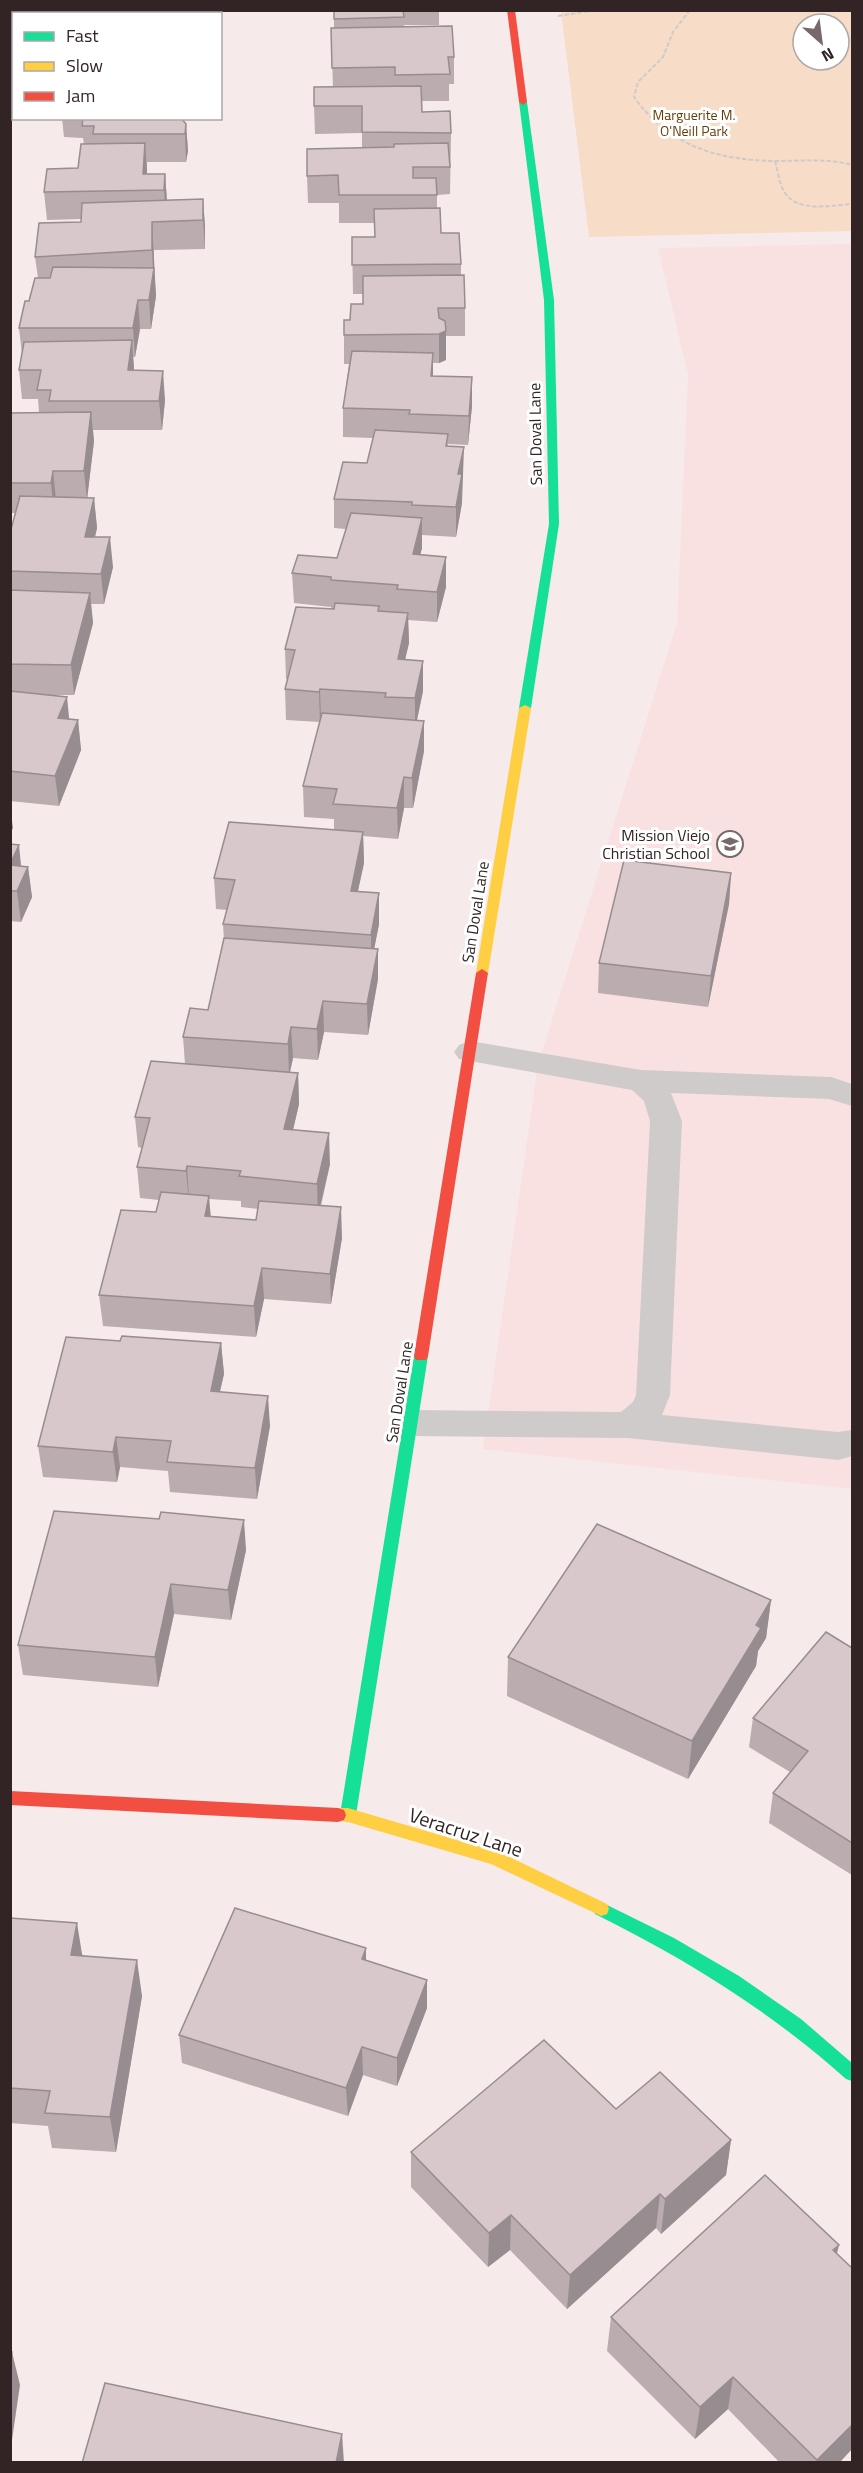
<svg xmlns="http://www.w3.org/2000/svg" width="863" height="2473" font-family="'Titillium Web',sans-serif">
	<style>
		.built { fill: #fae1e1 }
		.green { fill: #f7dcc8; fill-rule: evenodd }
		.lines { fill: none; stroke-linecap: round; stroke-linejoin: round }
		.path { stroke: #cfcaca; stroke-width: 2; stroke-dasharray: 4.5 2; stroke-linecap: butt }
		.lane { fill: #cfcbcb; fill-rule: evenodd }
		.fast { fill: #16e098; fill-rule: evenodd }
		.slow { fill: #ffcf43; fill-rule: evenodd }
		.jam { fill: #f24e42; fill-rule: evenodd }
		.wall { fill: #baacaf; fill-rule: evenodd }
		.shaded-wall { fill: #978c8f }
		.building { fill: #d8c8cc; stroke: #978c8f; stroke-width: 1.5 }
		.labels { text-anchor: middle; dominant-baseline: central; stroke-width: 6; stroke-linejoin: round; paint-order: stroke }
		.far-park-label { font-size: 14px; fill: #673d07; stroke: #fff }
		.street-label { font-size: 16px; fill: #322424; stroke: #fff }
		.poi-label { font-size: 16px; fill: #322424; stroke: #fff; text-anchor: end }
		.near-street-label { font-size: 20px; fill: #322424; stroke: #fff }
	</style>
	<rect width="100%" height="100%" fill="#f6eaea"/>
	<!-- built -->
	<polygon class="built" points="852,244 852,1489 483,1449 538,1064 677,623 688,375 658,248"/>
	<!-- green -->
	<path class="green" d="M561,11H852V231L589,237ZM803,24H839V60H803Z"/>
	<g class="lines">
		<!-- path -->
		<g class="path">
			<path d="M690,10L673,32L663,57L638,82L634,97C668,145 716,160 774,161C801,161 826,158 852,165"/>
			<polyline points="558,16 597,10"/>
			<path d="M775,161C778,171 779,184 785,193C798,213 832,205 852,204"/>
		</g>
		<!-- lane -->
		<polygon class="lane" points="470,1041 641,1070 831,1077 852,1084 852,1106 829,1099 671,1093 682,1121 670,1395 662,1415 838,1432 852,1430 852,1456 838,1460 628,1438 410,1436 398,1432 393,1423 398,1414 410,1410 621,1412 633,1402 636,1395 650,1121 644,1101 632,1090 459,1059 454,1052 459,1045"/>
		<!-- fast -->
		<g class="fast">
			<polygon points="523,99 527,102 554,300 559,524 531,708 525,711 519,708 549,524 544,300 519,102"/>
			<polygon points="421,1351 426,1352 428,1356 356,1815 354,1820 348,1822 342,1820 340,1815 414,1356 416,1352"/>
			<path d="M601,1902L674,1938L739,1976L801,2019L852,2063V2081L846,2079C770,2011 686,1959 595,1914L593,1909L595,1904Z"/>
		</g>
		<!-- slow -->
		<g class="slow">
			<polygon points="525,705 531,708 488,973 482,977 476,973 519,708"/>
			<polygon points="338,1808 348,1808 501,1853 607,1904 609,1909 607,1914 601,1916 491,1864 348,1822 332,1820 330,1815 332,1810"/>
		</g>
		<!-- jam -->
		<g class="jam">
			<polygon points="507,10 515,10 527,102 523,105 519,102"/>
			<polygon points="482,969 488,973 428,1356 426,1360 416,1360 414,1356 476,973"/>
			<polygon points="10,1791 338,1808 344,1810 346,1815 344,1820 338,1822 10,1805"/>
		</g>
	</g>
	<!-- wall -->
	<g class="wall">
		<polygon points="78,10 218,10 217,14 77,14"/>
		<path d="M334,10H439V25H404V27L454,57V84H449V101H422V112L451,133L450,194L437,195V208L441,233L461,264V275L465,308V336H446V360L439,363H433V376L472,406L468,445L448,444V446L463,477L462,482V503L456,537L422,535V548L420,555L446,587L437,622L408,620L409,643L405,660L423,691L417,720L424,721V751L413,808H404L398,839L363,836L364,863L358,891L379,924L374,948L378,979L368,1035L324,1032L318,1060L293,1058L290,1073H298L299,1104L293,1130L330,1164L321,1206L342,1238L331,1304L264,1299L256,1337L103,1326L99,1295L156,1212L159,1200L140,1198L137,1167L142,1148L138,1147L135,1117L185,1064L183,1037L208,1010L224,940L223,924L227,910L216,909L214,878L334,830V819L304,817L303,786L320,722L286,720L285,689L288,679H286L285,649L331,609V607L294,603L292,573L337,558L346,529L334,528V499L367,463L373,438L343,437V408L349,364H344V320H350L363,304V294H353L352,237H375L374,223H339V203H308L307,176L362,148V133L315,134L314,106L333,87L331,28H334ZM209,1199L241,1201V1207L258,1209L256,1220L211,1216Z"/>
		<polygon points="62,118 181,118 186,124 188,151 186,162 147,162 147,174 165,174 167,200 203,199 205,227 205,249 154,250 154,268 156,296 151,329 140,329 135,357 133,357 134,370 165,400 162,430 93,430 94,441 87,498 94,498 97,528 95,537 113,567 104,604 91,604 93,623 74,695 48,695 69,719 78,720 81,750 59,806 10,801 10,533 16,513 10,513 10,413 39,412 38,399 22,399 19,370 22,354 19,328 38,278 35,257 81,222 81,219 47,220 44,192 78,168 84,144 83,138 64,137"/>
		<polygon points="10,844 21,866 28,867 32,897 21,922 10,921"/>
		<polygon points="731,873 729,904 708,1007 598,993 599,963"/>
		<polygon points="120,1341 221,1343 224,1374 220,1391 270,1426 257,1499 170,1492 168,1471 120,1467 117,1482 43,1477 38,1446"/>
		<polygon points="159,1519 246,1550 231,1620 174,1614 158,1687 23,1675 18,1645"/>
		<polygon points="771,1600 766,1638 758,1651 756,1666 688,1779 507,1696 508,1657"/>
		<polygon points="852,1648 852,1875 769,1823 773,1793 790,1772 749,1747 753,1718"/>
		<polygon points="10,1918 83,1955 142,1996 116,2152 52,2148 48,2126 10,2123"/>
		<polygon points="366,1961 427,2008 397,2086 363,2075 348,2116 182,2063 179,2035"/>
		<polygon points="616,2109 731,2140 726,2175 661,2234 656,2228 567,2309 510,2250 488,2267 411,2187 411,2152"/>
		<polygon points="837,2253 852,2449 839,2463 780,2463 728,2409 695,2439 607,2351 611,2317"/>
	</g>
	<!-- shaded-wall -->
	<g class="shaded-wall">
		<polygon points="186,124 188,151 186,162 185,134"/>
		<polygon points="145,143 147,170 146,190 143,174"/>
		<polygon points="165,174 167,202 166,218 164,190"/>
		<polygon points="203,199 205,227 205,249 203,220"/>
		<polygon points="152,222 156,296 151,329 149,300 153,272 152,250"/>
		<polygon points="138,300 140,329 135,357 133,328"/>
		<polygon points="446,331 446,360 439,363 439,334"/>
		<polygon points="132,340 134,368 130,399 128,370"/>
		<polygon points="433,353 433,382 431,376"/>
		<polygon points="163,371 165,400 162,430 159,401"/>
		<polygon points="472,377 472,406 468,445 469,416"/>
		<polygon points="91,412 94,441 87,500 84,471"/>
		<polygon points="464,447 462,503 456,537 456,507 458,474"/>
		<polygon points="53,471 56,500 54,512 51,483"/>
		<polygon points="94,498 97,528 88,566 85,537"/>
		<polygon points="422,518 422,548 413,584 413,554"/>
		<polygon points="110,537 113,567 104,604 101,574"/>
		<polygon points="446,557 446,587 437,622 437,592"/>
		<polygon points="90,593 93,623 74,695 71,665"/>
		<polygon points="408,613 409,643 398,689 398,659"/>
		<polygon points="423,661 423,691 415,729 415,698"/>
		<polygon points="320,689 321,719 320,722 319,692"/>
		<polygon points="67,697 70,727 58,718"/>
		<polygon points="78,720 81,750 59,806 55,776"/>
		<polygon points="424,721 424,751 413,808 412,778"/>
		<polygon points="404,777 404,808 398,839 397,808"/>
		<polygon points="10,806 13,828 10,834"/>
		<polygon points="363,832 364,863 351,922 351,891"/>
		<polygon points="19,845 22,875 10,868 10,864"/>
		<polygon points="28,867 32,897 21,922 17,891"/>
		<polygon points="731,873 729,904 708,1007 711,976"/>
		<polygon points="379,893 379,924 371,966 371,935"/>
		<polygon points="378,949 378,979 368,1035 367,1004"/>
		<polygon points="323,1001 324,1032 318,1060 317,1029"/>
		<polygon points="291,1027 293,1058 289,1075 288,1044"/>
		<polygon points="298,1073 299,1104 286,1160 284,1129"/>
		<polygon points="329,1133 330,1164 318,1215 317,1184"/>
		<polygon points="187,1166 189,1197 189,1202 186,1171"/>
		<polygon points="209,1196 211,1227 205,1216"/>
		<polygon points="341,1207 342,1238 331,1304 330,1274"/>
		<polygon points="262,1268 264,1299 256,1337 254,1306"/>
		<polygon points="221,1343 224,1374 213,1421 211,1391"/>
		<polygon points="268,1396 270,1426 257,1499 255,1468"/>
		<polygon points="116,1437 120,1467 117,1482 113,1452"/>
		<polygon points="244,1520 246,1550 231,1620 228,1590"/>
		<polygon points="171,1584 174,1614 158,1687 155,1657"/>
		<polygon points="771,1600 766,1638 758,1651 756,1666 688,1779 692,1741"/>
		<polygon points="77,1923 83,1960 71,1955"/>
		<polygon points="366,1948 366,1976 362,1959"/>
		<polygon points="137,1960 142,1996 116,2152 110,2117"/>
		<polygon points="427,1980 427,2008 397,2086 397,2058"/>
		<polygon points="362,2047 363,2075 348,2116 346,2088"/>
		<polygon points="731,2140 726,2175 661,2234 665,2199"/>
		<polygon points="660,2194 656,2228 567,2309 570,2275"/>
		<polygon points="511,2215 510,2250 488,2267 489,2233"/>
		<polygon points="839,2245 831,2279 833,2250"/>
		<polygon points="12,2352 20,2385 12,2440 10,2435 10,2364"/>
		<polygon points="733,2377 728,2409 695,2439 700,2407"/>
		<polygon points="852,2425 852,2449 839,2463 816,2463 817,2460"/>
		<polygon points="342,2434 344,2463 336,2463"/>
	</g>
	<!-- building -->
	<g class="building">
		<polygon points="78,10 207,10 207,14 77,14"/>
		<polygon points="334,10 403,10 404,17 334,19"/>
		<polygon points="452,26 454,57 448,57 450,74 395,75 395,67 332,68 331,28"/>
		<polygon points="421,86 422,112 450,111 451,133 362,132 362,106 314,106 314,87"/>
		<polygon points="83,118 181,118 186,124 185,134 93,134 94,126 82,126"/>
		<polygon points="145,143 143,174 165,174 164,190 44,192 47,169 78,168 81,144"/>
		<polygon points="448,143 450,167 413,167 413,178 436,178 437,195 339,195 338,175 307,176 307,149 394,147 394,144"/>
		<polygon points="203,199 203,220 152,222 152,250 35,257 39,223 81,222 82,203"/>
		<polygon points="440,208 441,233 459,233 461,264 352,265 352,237 375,237 374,209"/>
		<polygon points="53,267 154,268 149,300 138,300 133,328 19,328 25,301 29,301 35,278 50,278"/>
		<polygon points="464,275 465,308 438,308 439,318 445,321 446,331 439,334 344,335 344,320 350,320 351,304 363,304 363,276"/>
		<polygon points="132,340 128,370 163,371 159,401 49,401 51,390 37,390 41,370 19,370 24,342"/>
		<polygon points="352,351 433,353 431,376 472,377 469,416 409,414 410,410 343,408"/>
		<polygon points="91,412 84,471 53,471 51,483 10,483 10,413"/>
		<polygon points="375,430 448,434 446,446 464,447 458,474 462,474 456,507 412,505 412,502 334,499 343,462 367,463"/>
		<polygon points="20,496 94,498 85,537 110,537 101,574 10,571 10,533"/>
		<polygon points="351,513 422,518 413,554 446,557 437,592 397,589 398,585 331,580 331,577 292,573 298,555 337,558"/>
		<polygon points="10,590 90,593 71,665 10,664"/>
		<polygon points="335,603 379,606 378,611 408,613 398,659 423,661 415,698 385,697 386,693 320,689 319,692 285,689 295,650 285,649 296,607 334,609"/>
		<polygon points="10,691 67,697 58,718 78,720 55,776 10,771"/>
		<polygon points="322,713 424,721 412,778 404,777 397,808 333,804 337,789 303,786"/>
		<polygon points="229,822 363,832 351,891 379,893 371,935 223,924 235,880 214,878"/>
		<polygon points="10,844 19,845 10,864"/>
		<polygon points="624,860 731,873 711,976 599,963"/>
		<polygon points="10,865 28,867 17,891 10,891"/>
		<polygon points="224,938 378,949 367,1004 323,1001 317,1029 291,1027 288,1044 183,1037 190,1008 208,1010"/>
		<polygon points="151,1061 298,1073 284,1129 329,1133 317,1184 239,1176 241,1171 187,1166 186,1171 137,1167 150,1118 135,1117"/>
		<polygon points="161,1192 209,1196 205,1216 256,1220 259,1201 341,1207 330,1274 262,1268 254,1306 99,1295 121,1210 156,1212"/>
		<polygon points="122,1336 221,1343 211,1391 268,1396 255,1468 167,1462 171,1441 116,1437 113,1452 38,1446 66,1337 120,1341"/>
		<polygon points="54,1511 159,1519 161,1512 244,1520 228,1590 171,1584 155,1657 18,1645"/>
		<polygon points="597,1524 771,1600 756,1625 761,1628 692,1741 508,1657"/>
		<polygon points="826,1632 852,1648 852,1843 773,1793 808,1751 753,1718"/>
		<polygon points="235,1908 366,1948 362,1959 427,1980 397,2058 362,2047 346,2088 179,2035"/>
		<polygon points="10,1918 77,1923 71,1955 137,1960 110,2117 45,2113 50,2091 10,2088"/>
		<polygon points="544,2040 616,2109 660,2072 731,2140 665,2199 660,2194 570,2275 511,2215 489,2233 411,2152"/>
		<polygon points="765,2175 839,2245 833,2250 852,2268 852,2425 817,2460 733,2377 700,2407 611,2317"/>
		<polygon points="10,2352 12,2352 10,2364"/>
		<polygon points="105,2383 342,2434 336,2463 82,2463"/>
	</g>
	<!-- icons -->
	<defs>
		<symbol id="school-ring" viewBox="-11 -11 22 22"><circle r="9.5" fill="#fff" stroke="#776969" stroke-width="1.5"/><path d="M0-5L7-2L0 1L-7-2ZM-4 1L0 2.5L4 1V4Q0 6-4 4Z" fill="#776969"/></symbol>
	</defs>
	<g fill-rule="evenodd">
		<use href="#school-ring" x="715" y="829" width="30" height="30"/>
	</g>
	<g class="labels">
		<!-- far-park labels -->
		<g class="far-park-label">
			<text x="694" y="114">Marguerite M.<tspan x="694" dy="16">O'Neill Park</tspan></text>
		</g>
		<!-- street labels -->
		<g class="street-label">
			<text transform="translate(535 434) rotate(-91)">San Doval Lane</text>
			<text transform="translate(475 912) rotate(-81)">San Doval Lane</text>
			<text transform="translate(399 1392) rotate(-81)">San Doval Lane</text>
		</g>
		<!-- poi labels -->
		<g class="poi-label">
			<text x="710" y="835">Mission Viejo<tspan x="710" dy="18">Christian School</tspan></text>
		</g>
		<!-- near-street labels -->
		<g class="near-street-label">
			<text transform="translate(466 1832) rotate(18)">Veracruz Lane</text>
		</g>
	</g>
	<!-- border -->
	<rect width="863" height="2473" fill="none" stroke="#322424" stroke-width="24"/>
	<!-- legend -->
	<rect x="12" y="12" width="210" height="108" fill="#ffffff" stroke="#ada7a7" stroke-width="1.5"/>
	<rect x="24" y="32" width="30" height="9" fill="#16e098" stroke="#ada7a7" stroke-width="1.5"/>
	<text x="66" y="42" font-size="18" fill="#322424">Fast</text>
	<rect x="24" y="62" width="30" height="9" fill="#ffcf43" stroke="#ada7a7" stroke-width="1.5"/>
	<text x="66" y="72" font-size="18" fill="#322424">Slow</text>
	<rect x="24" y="92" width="30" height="9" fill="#f24e42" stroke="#ada7a7" stroke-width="1.5"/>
	<text x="66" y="102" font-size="18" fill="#322424">Jam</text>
	<!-- north arrow -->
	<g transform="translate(821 42) rotate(152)"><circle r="28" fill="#ffffff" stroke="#ada7a7" stroke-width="1.5"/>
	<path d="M0-4.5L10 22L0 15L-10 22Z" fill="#776969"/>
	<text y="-9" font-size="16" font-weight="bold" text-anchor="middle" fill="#322424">N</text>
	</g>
</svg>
